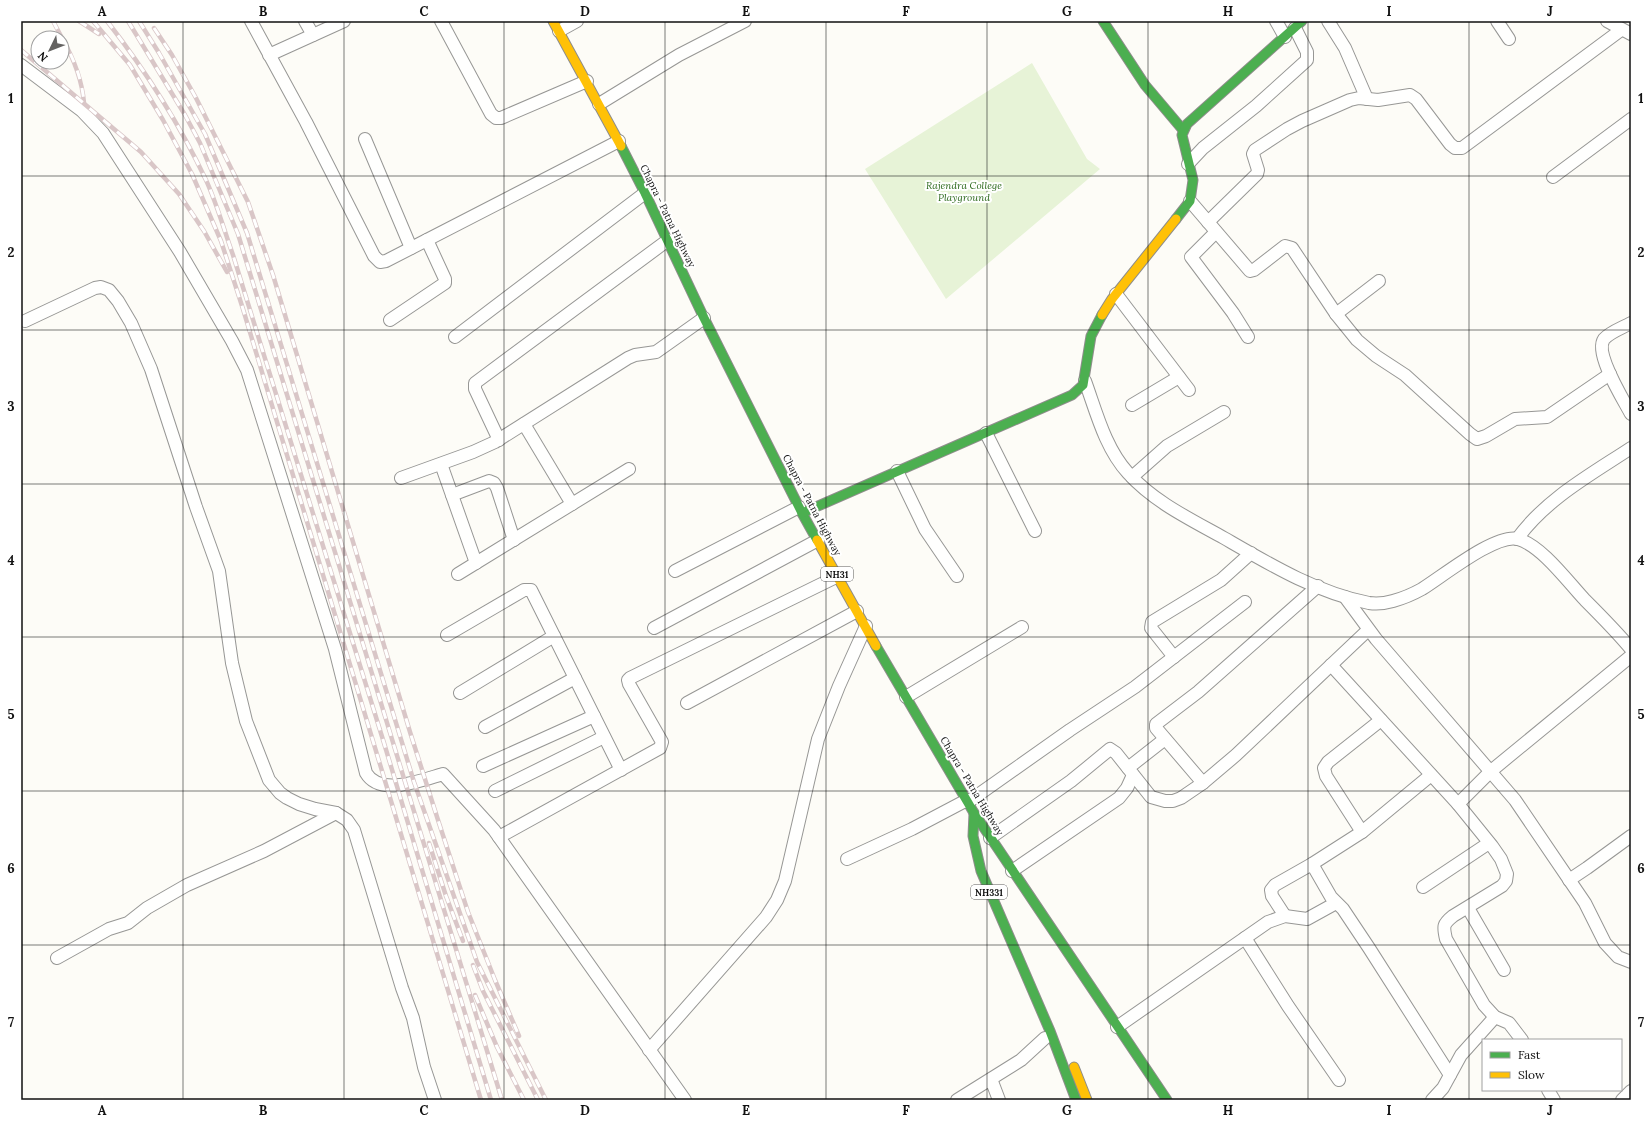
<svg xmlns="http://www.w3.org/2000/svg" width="1652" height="1121" font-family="Lora,serif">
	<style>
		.green { fill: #e7f3d7 }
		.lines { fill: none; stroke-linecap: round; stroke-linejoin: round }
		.street-casing { stroke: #979795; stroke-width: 14 }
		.fast-casing { stroke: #8e8d8b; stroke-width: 11 }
		.slow-casing { stroke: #8e8d8b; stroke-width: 11 }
		.street { stroke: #fffffe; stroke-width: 12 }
		.fast { stroke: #4caf50; stroke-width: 9 }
		.slow { stroke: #ffc107; stroke-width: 9 }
		.rail-casing { stroke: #d9c6c7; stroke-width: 4.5 }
		.rail { stroke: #fff; stroke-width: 3; stroke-dasharray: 9; stroke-linecap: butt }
		.grid { fill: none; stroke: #111; stroke-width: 1; stroke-opacity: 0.55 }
		.labels { text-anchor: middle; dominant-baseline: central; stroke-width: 4; stroke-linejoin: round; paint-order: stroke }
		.shield { fill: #fff; stroke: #585858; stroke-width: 1 }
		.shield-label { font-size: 9px; font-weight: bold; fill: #111 }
		.park-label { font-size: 10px; font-style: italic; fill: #2f6b1f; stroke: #fff }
		.street-label { font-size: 10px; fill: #111; stroke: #fff }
		.neatline { fill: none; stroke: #111; stroke-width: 1.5 }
		.grid-label { font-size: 13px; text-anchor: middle; font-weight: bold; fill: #111 }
	</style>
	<rect width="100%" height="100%" fill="#fdfcf7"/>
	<!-- green -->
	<polygon class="green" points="1032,63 1087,159 1100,169 946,299 865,169"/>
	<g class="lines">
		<defs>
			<g id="street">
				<polyline points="251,21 306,122 374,256 380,262 386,261 619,141"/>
				<polyline points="305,21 313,35"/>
				<polyline points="441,21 491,114 496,118 501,118 587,81"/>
				<polyline points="1276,21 1285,37"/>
				<polyline points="1328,21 1345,48 1367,99"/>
				<polyline points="1497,21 1509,39"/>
				<polyline points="1607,21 1631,34"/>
				<polyline points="559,31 577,21"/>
				<polyline points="269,55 344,21"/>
				<path d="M21,65L82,111L103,133L180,252L232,341L247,370L335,649L366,773C380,797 422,780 443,774L494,830L685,1100"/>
				<polyline points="599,104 679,55 745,21"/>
				<polyline points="365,139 411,248"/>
				<polyline points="1188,164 1203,148 1256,106 1307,60 1307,52 1295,28"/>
				<polyline points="1553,177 1631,119"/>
				<polyline points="1190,201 1250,271 1254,270 1285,246 1292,248 1336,314 1357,340 1376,356 1405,375 1470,434 1477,439 1486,436 1515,419 1547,417 1610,374"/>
				<polyline points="1208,222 1257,174 1258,170 1253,154 1255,150 1287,129 1302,121 1350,100 1359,98 1378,100 1410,95 1416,99 1450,144 1455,148 1462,148 1621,30"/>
				<polyline points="1216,232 1191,257 1233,313 1248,337"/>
				<polyline points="1116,294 1189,390"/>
				<polyline points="1336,314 1379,281"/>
				<polyline points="390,320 445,283 445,279 427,240"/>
				<polyline points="25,321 95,288 101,287 109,290 118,301 131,323 151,369 196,507 219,571 232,663 246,721 269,780 280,793 287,798 299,804 315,809 336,813 347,820 354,830 402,988 413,1018 424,1067 435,1100"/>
				<path d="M1631,323C1622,328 1610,332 1604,339C1594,353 1623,399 1631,414"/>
				<polyline points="455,337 645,193"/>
				<path d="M1085,381C1096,411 1105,448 1128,473C1154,502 1190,519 1224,538C1269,564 1317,593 1369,603C1376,604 1386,603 1393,601C1404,598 1413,594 1422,589C1443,576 1496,533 1518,539C1542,546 1568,582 1585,600C1601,616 1617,632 1631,649"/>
				<polyline points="1132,405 1179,377"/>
				<polyline points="524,424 572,504"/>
				<polyline points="986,433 1035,531"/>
				<polyline points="499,440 475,389 475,383 668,240"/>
				<polyline points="441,464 476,563"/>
				<polyline points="897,471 925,529 957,576"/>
				<polyline points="1132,477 1167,446 1224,412"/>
				<polyline points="401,478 473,452 495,442 628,358 635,355 656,352 704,318"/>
				<polyline points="452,495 489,481 494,483 497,488 514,540"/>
				<path d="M1517,539C1546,499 1590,475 1631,448"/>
				<polyline points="675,571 799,507"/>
				<polyline points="458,574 629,469"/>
				<polyline points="1345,597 1376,639 1515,800 1585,903 1605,943 1618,957 1631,962"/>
				<polyline points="654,628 818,540"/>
				<polyline points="447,635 524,590 531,590 621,770"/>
				<polyline points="1174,657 1151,628 1152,622 1221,580 1251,553"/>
				<path d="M1331,665L1458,804L1492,846L1501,859L1507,874L1506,881L1502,886L1453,916C1443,924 1443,926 1446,939L1484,1005L1495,1017L1509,1023L1522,1040"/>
				<polyline points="460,693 554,636"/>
				<polyline points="906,697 1022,627"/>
				<polyline points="687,703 857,611"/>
				<polyline points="485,727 575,678"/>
				<polyline points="483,766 594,716"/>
				<polyline points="1128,768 1165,739"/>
				<polyline points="1203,783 1156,728 1156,724 1198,692 1318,586"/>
				<polyline points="495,791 604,737"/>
				<polyline points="968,802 1070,730 1135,687 1245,602"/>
				<polyline points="1458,804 1491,771 1631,656"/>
				<polyline points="1362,832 1326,776 1324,768 1328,762 1381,720"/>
				<polyline points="499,837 660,748 662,742 629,684 628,680 630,678 838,576"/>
				<polyline points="990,838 1071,781 1110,749 1116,753 1151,797 1165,801 1173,801 1181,798 1203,783 1236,755 1368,630"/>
				<polyline points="847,859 912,829 967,800"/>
				<polyline points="1312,864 1331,897 1343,909 1369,948 1450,1075"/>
				<polyline points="1012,871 1119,798 1127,788 1133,775"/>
				<polyline points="1569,880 1587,868 1631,836"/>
				<polyline points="1423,887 1489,843"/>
				<polyline points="1468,908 1504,970"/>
				<polyline points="1285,916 1272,896 1271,890 1275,885 1312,864 1362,832 1431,775"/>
				<polyline points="1245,938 1288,1006 1339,1080"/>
				<polyline points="57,958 109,929 128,923 147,908 187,885 264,851 336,813"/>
				<polyline points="1117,1027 1268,922 1285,916 1307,919 1336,903"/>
				<polyline points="649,1050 766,917 777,900 785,881 818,739 839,686 866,626"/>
				<polyline points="991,1079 999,1100"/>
				<polyline points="1548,1090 1554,1100"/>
				<polyline points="957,1100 1021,1060 1045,1038"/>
				<polyline points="1432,1100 1443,1088 1461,1055 1495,1017"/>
				<polyline points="1622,1100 1631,1091"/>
			</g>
			<g id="fast">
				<polyline points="1103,21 1145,85 1183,130"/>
				<polyline points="621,146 645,193 704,318 802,513 817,540"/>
				<polyline points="1176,219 1190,201 1193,180 1182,135 1187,124 1302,21"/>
				<polyline points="802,513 1072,395 1083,385 1091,336 1102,315"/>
				<polyline points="876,646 974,813 1167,1100"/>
				<polyline points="974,813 973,836 981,871 1050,1031 1076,1100"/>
			</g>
			<g id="slow">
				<polyline points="553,21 621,146"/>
				<polyline points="1102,315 1112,299 1176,219"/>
				<polyline points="817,540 876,646"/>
				<polyline points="1074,1067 1087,1100"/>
			</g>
		</defs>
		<!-- street casing -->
		<use href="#street" class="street-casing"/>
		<!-- fast casing -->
		<use href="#fast" class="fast-casing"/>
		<!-- slow casing -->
		<use href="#slow" class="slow-casing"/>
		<!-- street -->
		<use href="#street" class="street"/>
		<!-- fast -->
		<use href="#fast" class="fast"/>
		<!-- slow -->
		<use href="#slow" class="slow"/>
		<defs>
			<g id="rail">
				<polyline points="53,21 62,38"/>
				<polyline points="79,21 99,34"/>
				<polyline points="93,21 130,65 163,120 192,174 221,241 243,309 481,1100"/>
				<path d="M107,21C145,70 179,123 206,180C217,204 224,230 233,255L384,743L491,1100"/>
				<polyline points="128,21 185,115 200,143 238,234 502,1100"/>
				<polyline points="139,21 159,53 205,134 247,233 414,782 477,962 546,1100"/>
				<polyline points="154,28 172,55 196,98 248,202 273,275 410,732 438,820 468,912 495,980 519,1036"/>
				<path d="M62,38C74,59 82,79 84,103"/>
				<polyline points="21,50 141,152 179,194 204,231 227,272"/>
				<polyline points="429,843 446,896 463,941"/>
				<polyline points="473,965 483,991 538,1100"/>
				<polyline points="475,995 497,1047 524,1100"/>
			</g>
		</defs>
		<!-- rail casing -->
		<use href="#rail" class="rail-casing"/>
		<!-- rail -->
		<use href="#rail" class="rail"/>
	</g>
	<!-- grid -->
	<path class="grid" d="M183,21V1100M344,21V1100M504,21V1100M665,21V1100M826,21V1100M987,21V1100M1148,21V1100M1308,21V1100M1469,21V1100M21,176H1631M21,330H1631M21,484H1631M21,637H1631M21,791H1631M21,945H1631"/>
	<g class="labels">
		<!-- shield labels -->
		<g class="shield">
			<rect x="821" y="567" width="32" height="14" rx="3"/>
			<rect x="971" y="885" width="36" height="14" rx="3"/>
		</g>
		<g class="shield-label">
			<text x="837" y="574">NH31</text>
			<text x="989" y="892">NH331</text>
		</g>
		<!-- park labels -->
		<g class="park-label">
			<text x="964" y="185">Rajendra College<tspan x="964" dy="12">Playground</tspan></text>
		</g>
		<!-- street labels -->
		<g class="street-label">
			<text transform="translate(668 216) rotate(64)">Chapra - Patna Highway</text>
			<text transform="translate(812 505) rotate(62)">Chapra - Patna Highway</text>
			<text transform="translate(972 786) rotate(59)">Chapra - Patna Highway</text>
		</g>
	</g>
	<!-- border -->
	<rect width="1652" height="1121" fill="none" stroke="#ffffff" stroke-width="44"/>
	<!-- legend -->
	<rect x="1482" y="1039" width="140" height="52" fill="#ffffff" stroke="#a0a0a0"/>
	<rect x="1490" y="1052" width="20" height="6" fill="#4caf50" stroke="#a0a0a0"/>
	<text x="1518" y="1059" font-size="12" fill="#111111">Fast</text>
	<rect x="1490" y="1072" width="20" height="6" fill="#ffc107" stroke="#a0a0a0"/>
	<text x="1518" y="1079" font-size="12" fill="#111111">Slow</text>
	<!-- north arrow -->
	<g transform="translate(50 50) rotate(227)"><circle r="19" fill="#ffffff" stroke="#a0a0a0"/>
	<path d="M0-3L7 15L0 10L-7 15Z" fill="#646362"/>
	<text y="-6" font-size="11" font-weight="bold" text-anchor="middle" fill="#111111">N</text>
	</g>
	<rect x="22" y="22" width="1608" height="1077" class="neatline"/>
	<g class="grid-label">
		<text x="102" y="16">A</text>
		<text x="263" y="16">B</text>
		<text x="424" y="16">C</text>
		<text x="585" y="16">D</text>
		<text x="746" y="16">E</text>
		<text x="906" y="16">F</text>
		<text x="1067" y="16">G</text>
		<text x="1228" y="16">H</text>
		<text x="1389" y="16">I</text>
		<text x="1550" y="16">J</text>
		<text x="11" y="103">1</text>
		<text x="1641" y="103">1</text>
		<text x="11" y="257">2</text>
		<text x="1641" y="257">2</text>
		<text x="11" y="411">3</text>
		<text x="1641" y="411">3</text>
		<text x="11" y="565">4</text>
		<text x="1641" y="565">4</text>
		<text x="11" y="719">5</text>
		<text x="1641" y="719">5</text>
		<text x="11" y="873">6</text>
		<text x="1641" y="873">6</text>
		<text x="11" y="1027">7</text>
		<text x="1641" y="1027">7</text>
		<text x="102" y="1115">A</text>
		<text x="263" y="1115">B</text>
		<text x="424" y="1115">C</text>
		<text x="585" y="1115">D</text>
		<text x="746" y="1115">E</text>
		<text x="906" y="1115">F</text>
		<text x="1067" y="1115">G</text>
		<text x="1228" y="1115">H</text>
		<text x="1389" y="1115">I</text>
		<text x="1550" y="1115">J</text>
	</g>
</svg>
